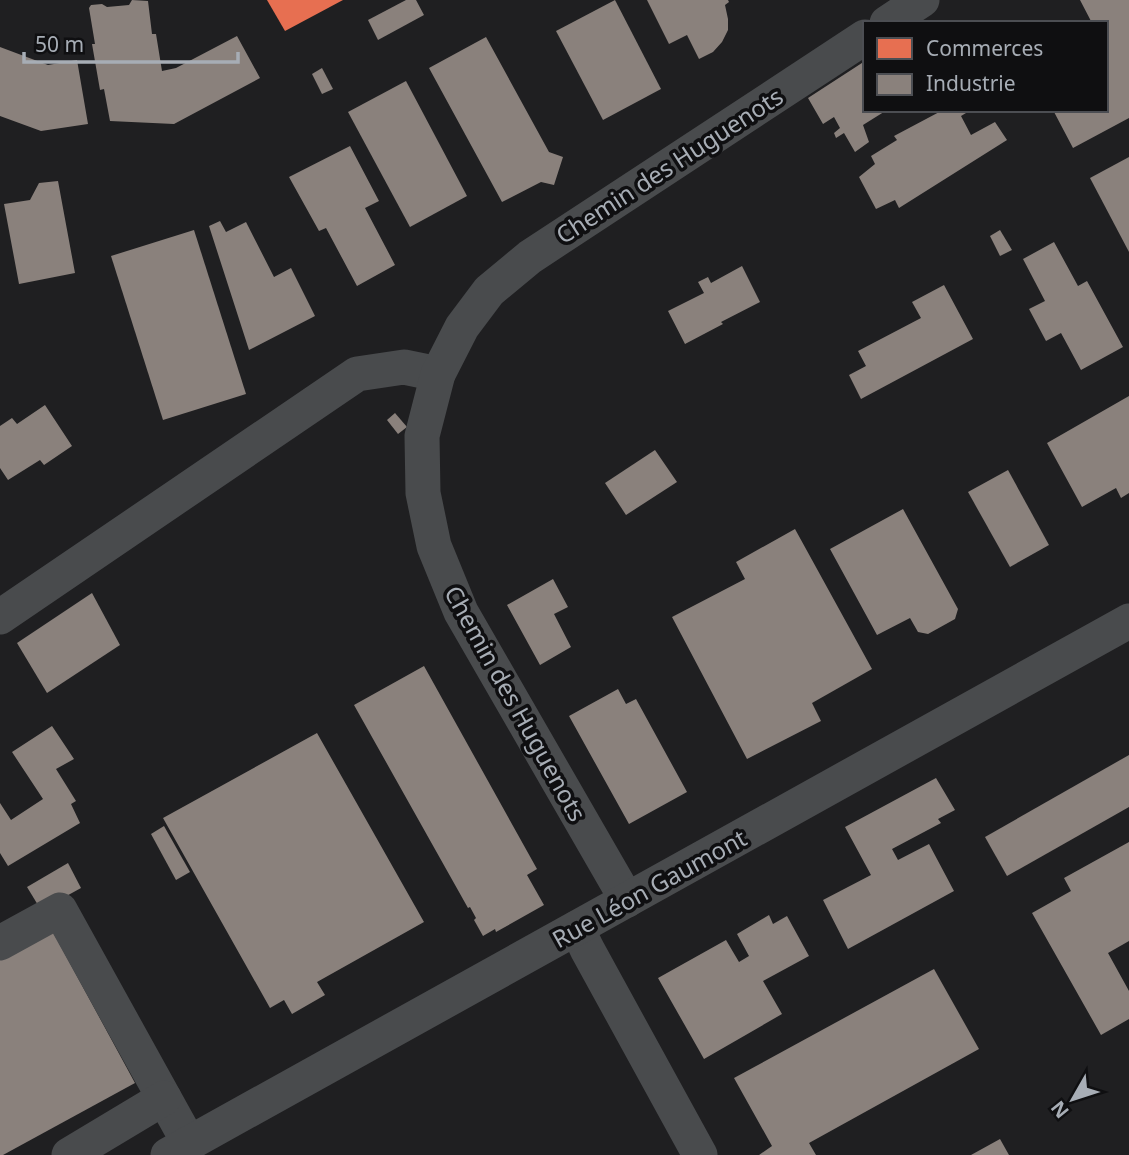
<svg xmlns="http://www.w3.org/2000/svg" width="1129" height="1155" font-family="'Noto Sans',sans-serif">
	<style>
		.built { fill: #1f1f21; fill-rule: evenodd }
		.shops { fill: #e76f51 }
		.industry { fill: #8a817c }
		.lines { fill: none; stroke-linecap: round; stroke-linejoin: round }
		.minor { stroke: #494b4d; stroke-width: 35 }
		.labels { text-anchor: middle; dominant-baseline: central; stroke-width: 7; stroke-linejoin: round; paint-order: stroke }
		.street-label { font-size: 24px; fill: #a7adb5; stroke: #0f0f11 }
	</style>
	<rect width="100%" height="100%" fill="#151515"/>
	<!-- built -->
	<path class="built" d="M0,0H1129V1155H0ZM865,23H1106V110H865Z"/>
	<!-- shops -->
	<polygon class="shops" points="267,0 343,0 285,31"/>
	<!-- industry -->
	<g class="industry">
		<polygon points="132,0 148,1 152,34 156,34 162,71 176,68 237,36 260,78 174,124 110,121 104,89 100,90 92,44 95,44 89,8 91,5 102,4 107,7 129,5"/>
		<polygon points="406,0 416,0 424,15 378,40 368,20"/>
		<polygon points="615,0 661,89 603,120 556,31"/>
		<polygon points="647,0 728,0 729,2 725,5 728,19 728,30 722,42 713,52 699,59 687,35 669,44"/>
		<polygon points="1080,0 1129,0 1129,118 1073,148 1053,110 1106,110 1106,23 1092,23"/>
		<polygon points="486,37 549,152 563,157 554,185 541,182 502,202 429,68"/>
		<polygon points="0,47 48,65 77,60 88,124 41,131 0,116"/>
		<polygon points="865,61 865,110 887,110 863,125 869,142 855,152 844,133 836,138 834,133 840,128 834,117 823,124 808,98"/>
		<polygon points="322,68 333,89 322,94 312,74"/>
		<polygon points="406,81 467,196 410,227 348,112"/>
		<polygon points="943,110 971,110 961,116 971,135 995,122 1007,140 899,208 895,200 876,209 859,177 875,164 871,156 897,140 894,136"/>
		<polygon points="350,146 379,201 365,208 395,265 357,286 326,228 319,231 289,177"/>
		<polygon points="1129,157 1129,252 1090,178"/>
		<polygon points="58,181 75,273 19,284 4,204 30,200 39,183"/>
		<polygon points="220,221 226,232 246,222 274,277 291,268 315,316 249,350 209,226"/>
		<polygon points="194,230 246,394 163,420 111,256"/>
		<polygon points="1000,230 1012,250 1000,256 990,236"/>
		<polygon points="1054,242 1078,286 1087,281 1123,347 1081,370 1061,333 1046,341 1029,309 1045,301 1023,259"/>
		<polygon points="742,266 760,302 721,322 723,324 685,344 668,311 704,293 698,282 708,277 711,283"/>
		<polygon points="944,285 973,339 861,399 849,375 866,366 858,351 921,318 912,302"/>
		<polygon points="1129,396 1129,493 1121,498 1116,488 1082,507 1047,443"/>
		<polygon points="45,405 72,446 44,465 40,460 8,480 0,468 0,426 12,418 17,424"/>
		<polygon points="395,413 407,427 398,434 387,420"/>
		<polygon points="655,450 677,482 626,515 605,483"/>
		<polygon points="1008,470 1049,545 1010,567 968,492"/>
		<polygon points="903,509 958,609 955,619 928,634 918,632 910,618 877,635 830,549"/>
		<polygon points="795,529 872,669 812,703 821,721 747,759 672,617 745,579 736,562"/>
		<polygon points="553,579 568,607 554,614 571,647 540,665 507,605"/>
		<polygon points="92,593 120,645 47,693 17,643"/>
		<polygon points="424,666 537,869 527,875 544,905 496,932 495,929 483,936 474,920 476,918 470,907 468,908 354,705"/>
		<polygon points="618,689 626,704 636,699 687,792 629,824 569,716"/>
		<polygon points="52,726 74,759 56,769 76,801 71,804 80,823 8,866 0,853 0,803 11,820 43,799 12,752"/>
		<polygon points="317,733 424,922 317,982 325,995 292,1014 284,1000 270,1008 163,818"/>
		<polygon points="1129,755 1129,807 1007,876 985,837"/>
		<polygon points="936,778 955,810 938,819 941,823 892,849 898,860 929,844 954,891 848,949 823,900 871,875 845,827"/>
		<polygon points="164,826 190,872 176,880 151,834"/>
		<polygon points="1129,842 1129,941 1108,953 1129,991 1129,1019 1101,1035 1032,913 1071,891 1064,878"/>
		<polygon points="68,863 81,888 41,910 27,887"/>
		<polygon points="769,915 773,924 787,916 809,956 763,981 782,1014 704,1059 658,978 726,940 739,962 749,956 737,934"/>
		<polygon points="53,932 135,1083 3,1155 0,1155 0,960"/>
		<polygon points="934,969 979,1049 809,1143 816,1155 759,1155 772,1146 734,1078"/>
		<polygon points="1000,1139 1009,1155 971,1155"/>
	</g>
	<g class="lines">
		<!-- minor -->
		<g class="minor">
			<polyline points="887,23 922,0"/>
			<polyline points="0,617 357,374 404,367 438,374"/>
			<polyline points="627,900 461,612 434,546 423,493 422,436 438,374 462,327 489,291 530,257 865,37"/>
			<polyline points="577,928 587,949 700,1155"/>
			<polyline points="0,943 60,910 189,1143"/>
			<polyline points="69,1155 164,1098"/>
			<polyline points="168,1155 1129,621"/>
		</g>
	</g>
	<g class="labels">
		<!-- street labels -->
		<g class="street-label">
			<text transform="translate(669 165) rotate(-33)">Chemin des Huguenots</text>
			<text transform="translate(516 703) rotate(61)">Chemin des Huguenots</text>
			<text transform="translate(649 888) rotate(-29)">Rue Léon Gaumont</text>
		</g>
	</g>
	<!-- legend -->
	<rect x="863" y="21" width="245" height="91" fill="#0f0f11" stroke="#4c4e53" stroke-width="2"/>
	<rect x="877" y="38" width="35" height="21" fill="#e76f51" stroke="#4c4e53" stroke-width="2"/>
	<text x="926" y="56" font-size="21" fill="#a7adb5">Commerces</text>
	<rect x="877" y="74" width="35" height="21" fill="#8a817c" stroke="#4c4e53" stroke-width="2"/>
	<text x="926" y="91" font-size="21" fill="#a7adb5">Industrie</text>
	<!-- north arrow -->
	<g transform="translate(1073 1099) rotate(231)" stroke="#0f0f11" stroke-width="5" paint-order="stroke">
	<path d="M0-5L12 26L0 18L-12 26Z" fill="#a7adb5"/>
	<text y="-10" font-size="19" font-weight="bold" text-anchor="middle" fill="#a7adb5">N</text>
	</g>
	<!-- scale -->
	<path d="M24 52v10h214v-10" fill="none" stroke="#a7adb5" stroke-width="3.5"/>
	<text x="35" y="52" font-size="21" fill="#a7adb5" stroke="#0f0f11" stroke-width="5" paint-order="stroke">50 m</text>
</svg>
